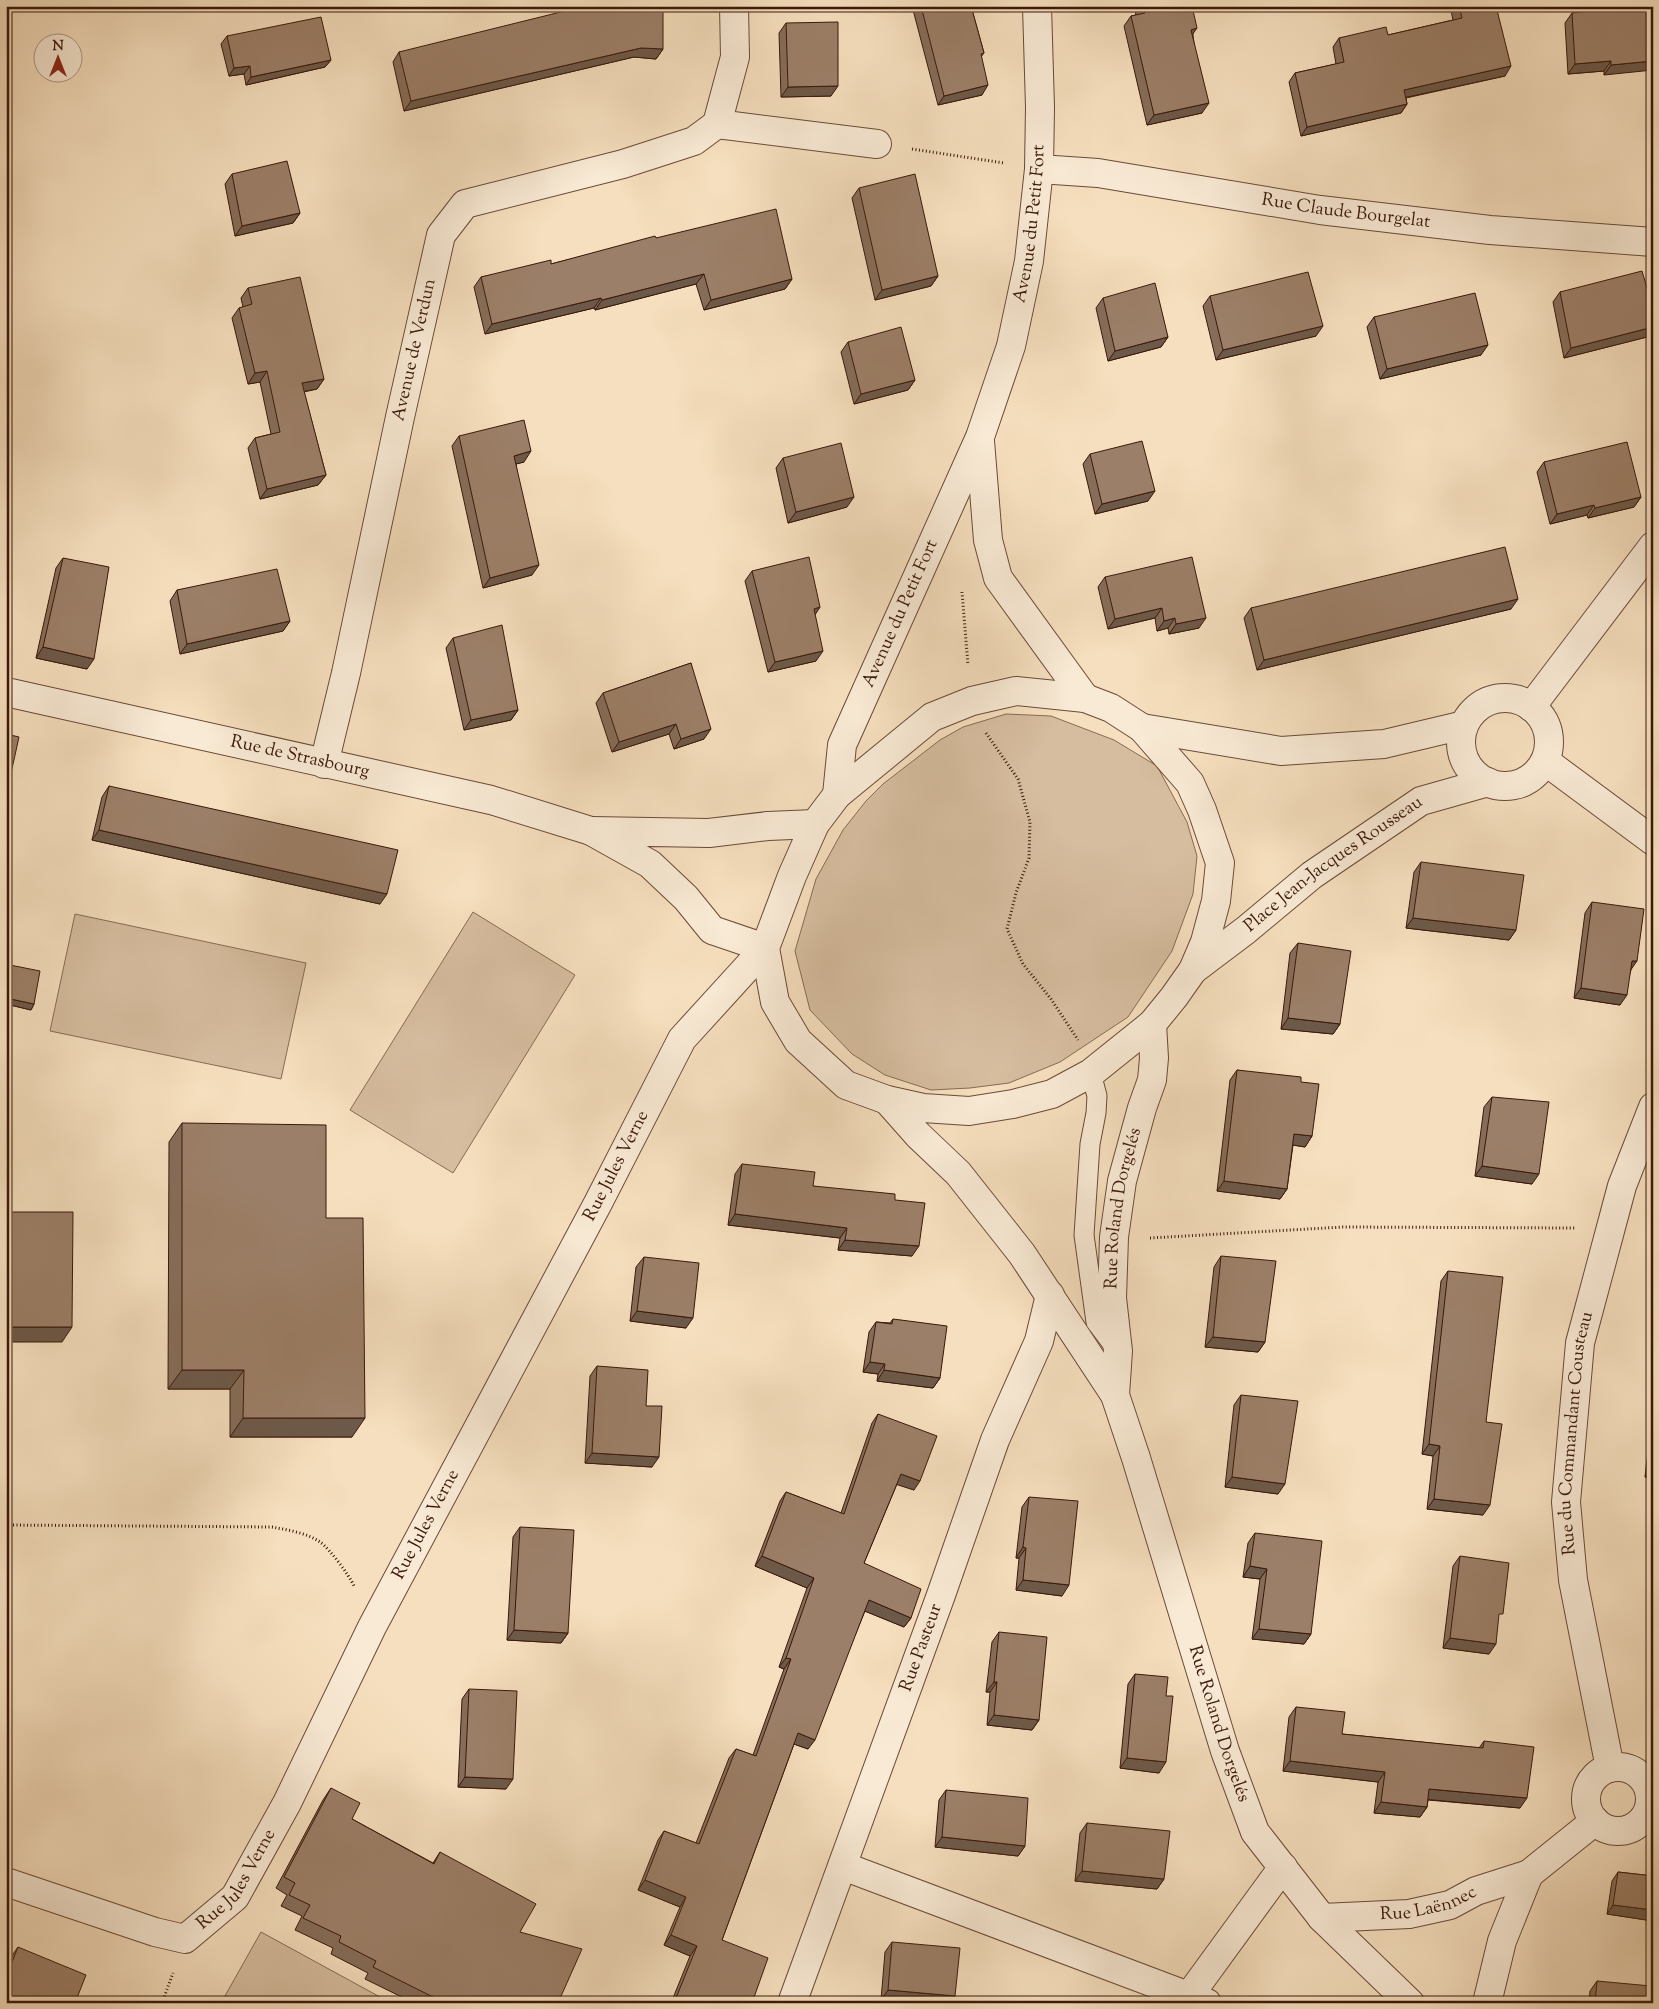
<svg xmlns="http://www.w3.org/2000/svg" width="1659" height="2009" font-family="'Sorts Mill Goudy',serif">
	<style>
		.green { fill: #d6bd9f; stroke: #886a54 }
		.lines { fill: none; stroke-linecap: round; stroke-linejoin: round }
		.service-casing { stroke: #6a4a37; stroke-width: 21 }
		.minor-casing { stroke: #6a4a37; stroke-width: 30 }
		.path { stroke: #3b180a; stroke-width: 3; stroke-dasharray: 1 2.5; stroke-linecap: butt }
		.service { stroke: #f9ead5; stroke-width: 19 }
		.minor { stroke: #f9ead5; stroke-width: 28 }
		.wall { fill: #866d59; stroke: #3b180a }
		.shaded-wall { fill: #6d5949; stroke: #3b180a }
		.building { fill: #9c7f68; stroke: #3b180a }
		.labels { text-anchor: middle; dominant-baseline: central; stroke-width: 4; stroke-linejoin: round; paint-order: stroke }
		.street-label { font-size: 18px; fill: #3b180a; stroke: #f9ead5 }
	</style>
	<rect width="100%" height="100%" fill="#f6dfbe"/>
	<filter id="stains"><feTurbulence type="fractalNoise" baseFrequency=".004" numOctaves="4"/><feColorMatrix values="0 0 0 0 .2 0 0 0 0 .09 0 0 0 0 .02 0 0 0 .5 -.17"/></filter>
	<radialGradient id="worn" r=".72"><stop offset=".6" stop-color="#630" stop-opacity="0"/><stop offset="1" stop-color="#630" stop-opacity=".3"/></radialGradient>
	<!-- green -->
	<g class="green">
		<polygon points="1006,714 1051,716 1114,740 1157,766 1187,822 1197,856 1193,894 1172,951 1128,1017 1060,1062 1009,1083 970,1088 931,1090 885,1075 852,1054 810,1010 795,951 816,879 843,830 866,801 883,784 940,740 963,727"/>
		<polygon points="473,912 575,975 453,1173 350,1110"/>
		<polygon points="75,914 306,963 281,1079 50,1031"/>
		<polygon points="261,1932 391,2003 221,2003"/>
	</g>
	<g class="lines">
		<defs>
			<polyline id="service" points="1091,1073 1097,1096 1096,1113 1090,1144 1084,1235 1096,1322 1117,1350"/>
			<g id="minor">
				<polyline points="717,124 877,144"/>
				<polyline points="717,124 735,57 734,6"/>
				<path id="s1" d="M1039,169L1098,173L1320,210L1490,230L1653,242"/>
				<polyline points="980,441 988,540 998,578 1085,698"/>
				<polygon points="1016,691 1085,698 1111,708 1142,728 1190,783 1202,810 1220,863 1216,901 1205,942 1193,970 1174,997 1152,1024 1091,1073 1052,1094 1013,1104 969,1111 923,1108 887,1100 846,1085 798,1041 775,1002 765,948 792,876 815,824 837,795 932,717 972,701"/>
				<path id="s2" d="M6,692L491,800L591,831"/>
				<circle cx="1505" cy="742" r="44"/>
				<polyline points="1531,707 1653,546"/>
				<polyline points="1142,728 1281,751 1384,744 1464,725"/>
				<polyline points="1545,761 1653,841"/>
				<path id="s3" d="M324,764L346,673L400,417L441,235L465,204L623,164L694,141L717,124"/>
				<path id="s4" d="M837,795L842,745L980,437L1011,346L1029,261L1039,169L1040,107L1037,6"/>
				<path id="s5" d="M1193,970L1246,930L1312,875L1421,801L1488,782"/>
				<path id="s6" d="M887,1100L918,1135L958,1173L1022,1254L1115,1395L1136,1458L1225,1751L1255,1832L1322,1918L1410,2003"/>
				<path id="s7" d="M1115,1395L1118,1351L1112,1298L1114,1237L1122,1181L1142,1108L1152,1080L1154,1058L1152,1024"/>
				<circle cx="1618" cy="1799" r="32"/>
				<path id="s8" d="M1610,1768L1573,1580L1566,1502L1580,1343L1622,1186L1653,1107"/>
				<polyline points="843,1866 1207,2003"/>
				<path id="s9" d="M6,1882L155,1932L185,1939L235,1897L287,1803L372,1627L597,1205L682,1039L765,948L712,930L686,898L650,864L591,831L709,833L768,826L815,824"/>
				<path id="s10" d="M1322,1918L1409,1914L1450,1905L1476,1891L1529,1874L1595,1821"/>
				<polyline points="1189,1996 1283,1867"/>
				<path id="s11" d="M792,2003L941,1595L995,1440L1039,1341L1050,1295"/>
				<polyline points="1487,2003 1502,1941 1529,1874"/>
			</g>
		</defs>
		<!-- service casing -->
		<use href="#service" class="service-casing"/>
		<!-- minor casing -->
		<use href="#minor" class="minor-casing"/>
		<!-- path -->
		<g class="path">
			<polyline points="912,149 1004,163"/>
			<polyline points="962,592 968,665"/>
			<polyline points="986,733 1018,779 1030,822 1029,858 1016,893 1007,929 1023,964 1051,999 1078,1040"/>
			<polyline points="1150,1238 1343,1227 1575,1228"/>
			<path d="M6,1525L272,1527C288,1530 307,1533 320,1542C330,1549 349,1575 354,1586"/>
			<polyline points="162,2003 173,1973"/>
		</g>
		<!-- service -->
		<use href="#service" class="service"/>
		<!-- minor -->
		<use href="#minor" class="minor"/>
	</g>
	<!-- wall -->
	<g class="wall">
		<polygon points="912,6 971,6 984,53 981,57 982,95 938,105"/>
		<polygon points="1134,6 1192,6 1193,35 1202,113 1147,125 1124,26 1131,16 1136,15"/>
		<polygon points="1450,6 1491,6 1505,76 1406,98 1407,104 1401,113 1301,136 1289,82 1295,73 1336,64 1333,47 1339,38 1388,35 1453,20"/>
		<polygon points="1582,6 1621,6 1621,9 1653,7 1604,75 1604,71 1568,74 1565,23 1572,13 1583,12"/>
		<polygon points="786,23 831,96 781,97 779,33"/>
		<polygon points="227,36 331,60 325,67 246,85 244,74 229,76 221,44"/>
		<polygon points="663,49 656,59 634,57 404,111 393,62 399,52"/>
		<polygon points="232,174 300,213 293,223 235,236 225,184"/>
		<polygon points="859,188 938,276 931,286 875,300 852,198"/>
		<polygon points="656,238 792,279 785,289 704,310 696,284 595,310 594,308 485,334 474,287 481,277 551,264"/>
		<polygon points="1653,287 1653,351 1651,351 1647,337 1564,358 1553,302 1560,292 1647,288"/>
		<polygon points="248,288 324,379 317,389 304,392 326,475 318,485 260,499 248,448 255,438 271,434 260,382 248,384 232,318 239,308 243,307 241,298"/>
		<polygon points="1210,296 1316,336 1216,360 1203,306"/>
		<polygon points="1103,298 1168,337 1161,347 1108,361 1096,308"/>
		<polygon points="1374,317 1481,355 1380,379 1367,327"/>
		<polygon points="848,342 915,380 908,390 854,404 841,352"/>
		<polygon points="459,436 524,462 516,464 532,575 483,588 452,446"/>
		<polygon points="1090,454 1148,501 1095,514 1083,464"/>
		<polygon points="783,458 847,507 788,523 776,468"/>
		<polygon points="1544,462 1641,497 1634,507 1588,518 1587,515 1550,524 1537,472"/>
		<polygon points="63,558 87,669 36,658 56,568"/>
		<polygon points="752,571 820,607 815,614 816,661 768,672 745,581"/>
		<polygon points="1105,577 1199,628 1169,634 1168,628 1157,631 1155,618 1108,629 1098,587"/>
		<polygon points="177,590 290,621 283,631 180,654 170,601"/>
		<polygon points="1251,608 1511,609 1257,670 1244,618"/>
		<polygon points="1653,628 1653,645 1650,632"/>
		<polygon points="453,638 518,710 511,720 464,730 446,648"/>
		<polygon points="691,663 704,739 674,749 669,734 612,752 596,703 603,693"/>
		<polygon points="109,786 380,904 92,840 102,797"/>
		<polygon points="1421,862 1516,930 1509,940 1406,928 1414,872"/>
		<polygon points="1592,902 1631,970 1620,1005 1574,998 1585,913"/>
		<polygon points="1298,943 1340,1024 1333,1034 1281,1029 1290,953"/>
		<polygon points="10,965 34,1004 31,1010 6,1004 6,970"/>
		<polygon points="1237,1070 1301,1082 1312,1136 1305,1147 1293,1145 1287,1189 1280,1199 1217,1191 1230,1080"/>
		<polygon points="1492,1097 1532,1184 1475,1176 1484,1107"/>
		<polygon points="182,1123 326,1218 352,1437 230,1437 230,1389 168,1389 169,1142"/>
		<polygon points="742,1164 813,1186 895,1200 912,1256 838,1250 840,1238 728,1225 735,1174"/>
		<polygon points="1221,1256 1265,1342 1258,1352 1205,1347 1214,1267"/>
		<polygon points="644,1257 686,1328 630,1321 636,1267"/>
		<polygon points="1448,1271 1486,1422 1483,1515 1427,1509 1433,1456 1422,1454 1441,1281"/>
		<polygon points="893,1319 940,1378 933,1388 877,1381 878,1374 863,1372 869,1332 876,1322 890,1323"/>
		<polygon points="597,1366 646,1406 652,1467 585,1463 590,1376"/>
		<polygon points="1241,1395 1278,1494 1225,1487 1234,1405"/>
		<polygon points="1653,1407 1653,1478 1645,1477"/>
		<polygon points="878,1414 914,1490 897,1484 864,1563 911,1618 904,1627 865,1611 808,1749 794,1744 722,1940 752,2003 671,2003 690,1956 664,1945 680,1907 638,1890 658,1840 664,1831 696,1843 729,1758 736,1749 753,1755 784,1669 779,1667 807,1588 755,1566 780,1501 786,1492 841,1513 872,1423"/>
		<polygon points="1029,1497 1062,1596 1016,1590 1019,1558 1016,1558 1022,1507"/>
		<polygon points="520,1527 568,1633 561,1643 507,1640 513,1537"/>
		<polygon points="1255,1533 1311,1634 1304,1644 1252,1639 1260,1579 1243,1577 1248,1543"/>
		<polygon points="1460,1556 1489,1654 1443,1648 1453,1566"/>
		<polygon points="1653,1603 1653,1638 1649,1638"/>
		<polygon points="999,1632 1039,1720 1032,1730 987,1725 990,1692 986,1692 992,1642"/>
		<polygon points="1135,1674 1166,1696 1159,1773 1120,1768 1128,1684"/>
		<polygon points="469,1689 506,1789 458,1787 462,1699"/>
		<polygon points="1296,1707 1342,1734 1479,1748 1484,1741 1520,1808 1428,1800 1427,1807 1420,1817 1374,1813 1378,1782 1283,1771 1289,1717"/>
		<polygon points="331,1788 352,1819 433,1863 440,1852 520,1932 558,2003 414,2003 365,1979 368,1973 331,1954 333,1948 295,1930 302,1916 281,1906 287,1895 276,1888 323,1800"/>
		<polygon points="946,1790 1025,1846 1018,1856 935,1847 939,1800"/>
		<polygon points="1087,1823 1164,1879 1157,1889 1075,1881 1080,1833"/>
		<polygon points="1618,1872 1653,1876 1653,1921 1607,1914 1612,1881"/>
		<polygon points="892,1942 955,1996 951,2003 907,2003 881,2000 885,1952"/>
		<polygon points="18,1947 6,2003 6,1970 11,1957"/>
		<polygon points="1597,1981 1650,2003 1589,2003 1590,1991"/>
	</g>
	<!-- shaded-wall -->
	<g class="shaded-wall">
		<polygon points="1197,28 1190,38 1191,30"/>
		<polygon points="641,48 663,49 656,59 634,57 404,111 411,101"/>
		<polygon points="331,60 325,67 246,85 251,77"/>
		<polygon points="1611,61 1604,71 1568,74 1575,64"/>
		<polygon points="1653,61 1653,70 1604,75 1611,65"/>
		<polygon points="250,66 244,74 229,76 234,68"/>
		<polygon points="1511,66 1505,76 1398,99 1404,90"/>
		<polygon points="988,85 982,95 938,105 944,96"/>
		<polygon points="838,86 831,96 781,97 788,87"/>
		<polygon points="1209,103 1202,113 1147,125 1154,115"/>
		<polygon points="1407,104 1401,113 1301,136 1307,127"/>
		<polygon points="300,213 293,223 235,236 242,226"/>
		<polygon points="704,274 696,284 595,310 602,300"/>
		<polygon points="938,276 931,286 875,300 882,290"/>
		<polygon points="792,279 785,289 704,310 711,300"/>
		<polygon points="601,298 594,308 485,334 492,324"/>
		<polygon points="1323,326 1316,336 1216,360 1223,350"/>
		<polygon points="1653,327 1653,329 1647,337 1564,358 1571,348"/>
		<polygon points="1168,337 1161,347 1108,361 1115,351"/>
		<polygon points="1488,345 1481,355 1380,379 1387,369"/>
		<polygon points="267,371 260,382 248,384 255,373"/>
		<polygon points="324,379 317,389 295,393 302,383"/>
		<polygon points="915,380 908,390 854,404 861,394"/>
		<polygon points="531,451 524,462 507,466 514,456"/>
		<polygon points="326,475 318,485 260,499 267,489"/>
		<polygon points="1155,491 1148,501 1095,514 1102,504"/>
		<polygon points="854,497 847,507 788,523 796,512"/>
		<polygon points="1641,497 1634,507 1588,518 1595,508"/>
		<polygon points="1594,505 1587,515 1550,524 1557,514"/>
		<polygon points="539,565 532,575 483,588 490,578"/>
		<polygon points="1518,599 1511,609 1257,670 1264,660"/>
		<polygon points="820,607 813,618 814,609"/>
		<polygon points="1162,608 1155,618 1108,629 1115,619"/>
		<polygon points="1175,618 1168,628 1157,631 1164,621"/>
		<polygon points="1206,618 1199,628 1169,634 1176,624"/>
		<polygon points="290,621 283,631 180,654 187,644"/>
		<polygon points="43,647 94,659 87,669 36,658"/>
		<polygon points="823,651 816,661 768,672 775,662"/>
		<polygon points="518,710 511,720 464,730 471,720"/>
		<polygon points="676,724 669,734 612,752 619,742"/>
		<polygon points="711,729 704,739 674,749 681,739"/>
		<polygon points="99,830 387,894 380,904 92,840"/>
		<polygon points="1413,918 1516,930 1509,940 1406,928"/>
		<polygon points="1632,961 1637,961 1630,971"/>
		<polygon points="1581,988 1627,995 1620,1005 1574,998"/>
		<polygon points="6,998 34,1004 31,1010 6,1004"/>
		<polygon points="1288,1018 1340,1024 1333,1034 1281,1029"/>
		<polygon points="1294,1134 1312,1136 1305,1147 1287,1144"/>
		<polygon points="1482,1166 1539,1174 1532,1184 1475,1176"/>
		<polygon points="1224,1181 1287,1189 1280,1199 1217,1191"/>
		<polygon points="735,1214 847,1228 840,1238 728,1225"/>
		<polygon points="845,1240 919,1246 912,1256 838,1250"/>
		<polygon points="637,1311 693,1318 686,1328 630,1321"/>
		<polygon points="6,1327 72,1327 62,1342 6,1342"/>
		<polygon points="1213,1337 1265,1342 1258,1352 1205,1347"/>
		<polygon points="870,1362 885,1364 878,1374 863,1372"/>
		<polygon points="182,1370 244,1370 230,1389 168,1389"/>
		<polygon points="884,1370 940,1378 933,1388 877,1381"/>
		<polygon points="243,1418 365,1418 352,1437 230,1437"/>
		<polygon points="1429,1444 1440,1446 1433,1456 1422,1454"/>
		<polygon points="592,1453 659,1457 652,1467 585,1463"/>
		<polygon points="1652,1467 1653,1478 1645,1477"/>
		<polygon points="901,1474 920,1481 914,1490 895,1484"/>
		<polygon points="1232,1477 1285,1484 1278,1494 1225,1487"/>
		<polygon points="1434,1499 1490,1505 1483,1515 1427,1509"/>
		<polygon points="1023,1547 1026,1548 1019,1558 1016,1558"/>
		<polygon points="762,1556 814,1578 807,1588 755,1566"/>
		<polygon points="1250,1566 1267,1569 1260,1579 1243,1577"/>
		<polygon points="1023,1580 1069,1585 1062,1596 1016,1590"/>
		<polygon points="869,1600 911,1618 904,1627 862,1610"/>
		<polygon points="1259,1629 1311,1634 1304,1644 1252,1639"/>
		<polygon points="514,1630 568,1633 561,1643 507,1640"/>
		<polygon points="1653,1632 1653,1638 1649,1638"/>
		<polygon points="1450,1638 1496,1644 1489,1654 1443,1648"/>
		<polygon points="786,1658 791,1659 784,1669 779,1667"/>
		<polygon points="994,1682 997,1682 990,1692 986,1692"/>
		<polygon points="994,1715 1039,1720 1032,1730 987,1725"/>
		<polygon points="798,1733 815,1740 808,1749 791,1743"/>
		<polygon points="1127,1758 1166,1762 1159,1773 1120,1768"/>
		<polygon points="1290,1761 1385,1772 1378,1782 1283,1771"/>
		<polygon points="465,1777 513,1779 506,1789 458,1787"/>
		<polygon points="1429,1789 1527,1798 1520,1808 1422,1799"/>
		<polygon points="1381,1802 1427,1807 1420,1817 1374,1813"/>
		<polygon points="942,1837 1025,1846 1018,1856 935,1847"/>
		<polygon points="1082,1871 1164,1879 1157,1889 1075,1881"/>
		<polygon points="645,1880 686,1897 680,1907 638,1890"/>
		<polygon points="1613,1905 1653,1910 1653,1921 1607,1914"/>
		<polygon points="671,1935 697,1946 690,1956 664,1945"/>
		<polygon points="888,1990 955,1996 951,2003 907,2003 881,2000"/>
	</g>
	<!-- building -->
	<g class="building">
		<polygon points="585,6 663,6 663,49 641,48 411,101 399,52"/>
		<polygon points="921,6 971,6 984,53 981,54 988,85 944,96"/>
		<polygon points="1143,6 1192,6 1197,28 1191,30 1209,103 1154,115 1131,16 1145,13"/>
		<polygon points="1459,6 1491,6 1492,11 1497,10 1511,66 1404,90 1407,104 1307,127 1295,73 1344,62 1339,38 1386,27 1388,35 1462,18"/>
		<polygon points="1590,6 1621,6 1621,9 1653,7 1653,61 1611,65 1611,61 1575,64 1572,13 1590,11"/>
		<polygon points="321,17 331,60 251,77 250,66 234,68 227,36"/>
		<polygon points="838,22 838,86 788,87 786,23"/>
		<polygon points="287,161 300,213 242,226 232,174"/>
		<polygon points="915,174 938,276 882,290 859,188"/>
		<polygon points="776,209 792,279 711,300 704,274 602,300 601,298 492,324 481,277 551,260 551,264 655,236 656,238"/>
		<polygon points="1642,271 1647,288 1653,287 1653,327 1571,348 1560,292"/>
		<polygon points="1308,272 1323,326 1223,350 1210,296"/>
		<polygon points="300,277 324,379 302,383 326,475 267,489 255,438 280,432 267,371 255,373 239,308 252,304 248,288"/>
		<polygon points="1155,283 1168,337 1115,351 1103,298"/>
		<polygon points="1475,293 1488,345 1387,369 1374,317"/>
		<polygon points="901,327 915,380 861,394 848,342"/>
		<polygon points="524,420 531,451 514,456 539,565 490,578 459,436"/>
		<polygon points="1142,441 1155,491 1102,504 1090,454"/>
		<polygon points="1627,442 1641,497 1595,508 1594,505 1557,514 1544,462"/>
		<polygon points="841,443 854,497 796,512 783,458"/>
		<polygon points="1505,547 1518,599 1264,660 1251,608"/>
		<polygon points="809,557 820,607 814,609 823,651 775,662 752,571"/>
		<polygon points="1192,557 1206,618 1176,624 1175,618 1164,621 1162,608 1115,619 1105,577"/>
		<polygon points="63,558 109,567 94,659 43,647"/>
		<polygon points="277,569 290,621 187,644 177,590"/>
		<polygon points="502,625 518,710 471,720 453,638"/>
		<polygon points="691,663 711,729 681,739 676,724 619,742 603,693"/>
		<polygon points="6,734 19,737 6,796"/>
		<polygon points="109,786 398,850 387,894 99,830"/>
		<polygon points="1421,862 1524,875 1516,930 1413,918"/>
		<polygon points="1592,902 1644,909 1637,961 1632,961 1627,995 1581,988"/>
		<polygon points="1298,943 1351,951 1340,1024 1288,1018"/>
		<polygon points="10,965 40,971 34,1004 6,998 6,981"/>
		<polygon points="1237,1070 1301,1077 1301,1082 1319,1084 1312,1136 1294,1134 1287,1189 1224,1181"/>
		<polygon points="1492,1097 1549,1102 1539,1174 1482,1166"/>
		<polygon points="182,1123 326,1125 326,1218 363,1218 365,1418 243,1418 244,1370 182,1370"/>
		<polygon points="742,1164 815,1172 813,1186 895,1194 895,1200 925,1203 919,1246 845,1240 847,1228 735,1214"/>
		<polygon points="6,1212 73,1212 72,1327 6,1327"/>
		<polygon points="1221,1256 1276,1261 1265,1342 1213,1337"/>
		<polygon points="644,1257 699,1263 693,1318 637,1311"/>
		<polygon points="1448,1271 1503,1277 1486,1422 1502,1424 1490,1505 1434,1499 1440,1446 1429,1444"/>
		<polygon points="893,1319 947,1326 940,1378 884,1370 885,1364 870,1362 876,1322 892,1324"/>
		<polygon points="597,1366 648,1370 646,1406 662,1406 659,1457 592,1453"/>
		<polygon points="1241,1395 1298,1401 1285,1484 1232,1477"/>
		<polygon points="878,1414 937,1436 920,1481 901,1474 864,1563 921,1589 911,1618 869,1600 815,1740 798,1733 722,1940 768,1958 752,2003 674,2003 697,1946 671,1935 686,1897 645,1880 664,1831 699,1844 736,1749 756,1756 791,1659 786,1658 814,1578 762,1556 786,1492 844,1514"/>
		<polygon points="1029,1497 1078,1501 1069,1585 1023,1580 1026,1548 1023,1547"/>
		<polygon points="520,1527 574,1530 568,1633 514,1630"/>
		<polygon points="1255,1533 1322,1541 1311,1634 1259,1629 1267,1569 1250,1566"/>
		<polygon points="1460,1556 1509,1563 1503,1614 1499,1614 1496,1644 1450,1638"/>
		<polygon points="999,1632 1047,1637 1039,1720 994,1715 997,1682 994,1682"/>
		<polygon points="1135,1674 1168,1677 1166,1696 1173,1696 1166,1762 1127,1758"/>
		<polygon points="469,1689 517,1691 513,1779 465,1777"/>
		<polygon points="1296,1707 1345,1712 1342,1734 1483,1748 1484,1741 1534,1747 1527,1798 1429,1789 1427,1807 1381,1802 1385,1772 1290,1761"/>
		<polygon points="331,1788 360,1803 352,1819 434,1864 440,1852 536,1904 520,1932 582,1949 558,2003 445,2003 373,1967 376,1961 339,1942 341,1936 303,1918 310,1905 289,1895 295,1883 284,1877"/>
		<polygon points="946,1790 1028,1798 1025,1846 942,1837"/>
		<polygon points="1087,1823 1170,1831 1164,1879 1082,1871"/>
		<polygon points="1618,1872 1653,1876 1653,1910 1613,1905"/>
		<polygon points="892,1942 960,1948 955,1996 888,1990"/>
		<polygon points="18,1947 86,1975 75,2003 6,2003 6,1977"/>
		<polygon points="1597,1981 1651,1986 1650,2003 1595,2003"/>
	</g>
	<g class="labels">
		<!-- street labels -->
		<g class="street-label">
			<text stroke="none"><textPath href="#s1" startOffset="310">Rue Claude Bourgelat</textPath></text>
			<text stroke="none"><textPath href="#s4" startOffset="608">Avenue du Petit Fort</textPath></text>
			<text stroke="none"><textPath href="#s3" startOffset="424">Avenue de Verdun</textPath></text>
			<text stroke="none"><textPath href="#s4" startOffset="194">Avenue du Petit Fort</textPath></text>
			<text stroke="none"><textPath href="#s2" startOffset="301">Rue de Strasbourg</textPath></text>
			<text stroke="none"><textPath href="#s5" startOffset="176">Place Jean-Jacques Rousseau</textPath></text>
			<text stroke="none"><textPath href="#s9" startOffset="1078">Rue Jules Verne</textPath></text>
			<text stroke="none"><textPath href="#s7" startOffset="188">Rue Roland Dorgelés</textPath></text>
			<text stroke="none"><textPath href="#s8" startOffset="339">Rue du Commandant Cousteau</textPath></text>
			<text stroke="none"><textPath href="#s9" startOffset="672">Rue Jules Verne</textPath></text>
			<text stroke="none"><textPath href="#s11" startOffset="378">Rue Pasteur</textPath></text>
			<text stroke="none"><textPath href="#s6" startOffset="719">Rue Roland Dorgelés</textPath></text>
			<text stroke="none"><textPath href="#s9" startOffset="268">Rue Jules Verne</textPath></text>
			<text stroke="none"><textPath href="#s10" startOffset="108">Rue Laënnec</textPath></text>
		</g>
	</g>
	<!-- margin -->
	<rect width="1659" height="2009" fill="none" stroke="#f6dfbe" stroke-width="25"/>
	<rect x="8" y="8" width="1644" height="1994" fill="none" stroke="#3b180a" stroke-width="2.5"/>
	<rect x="12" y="12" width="1634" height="1984" fill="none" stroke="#3b180a"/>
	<!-- north arrow -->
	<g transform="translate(58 58)"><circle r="24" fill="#f9ead5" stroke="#ad9684"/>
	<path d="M0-4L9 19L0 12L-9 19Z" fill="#8f2418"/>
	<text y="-8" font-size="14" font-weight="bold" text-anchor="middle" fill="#3b180a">N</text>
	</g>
	<rect width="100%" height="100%" filter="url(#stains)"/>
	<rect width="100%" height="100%" fill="url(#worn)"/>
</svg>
